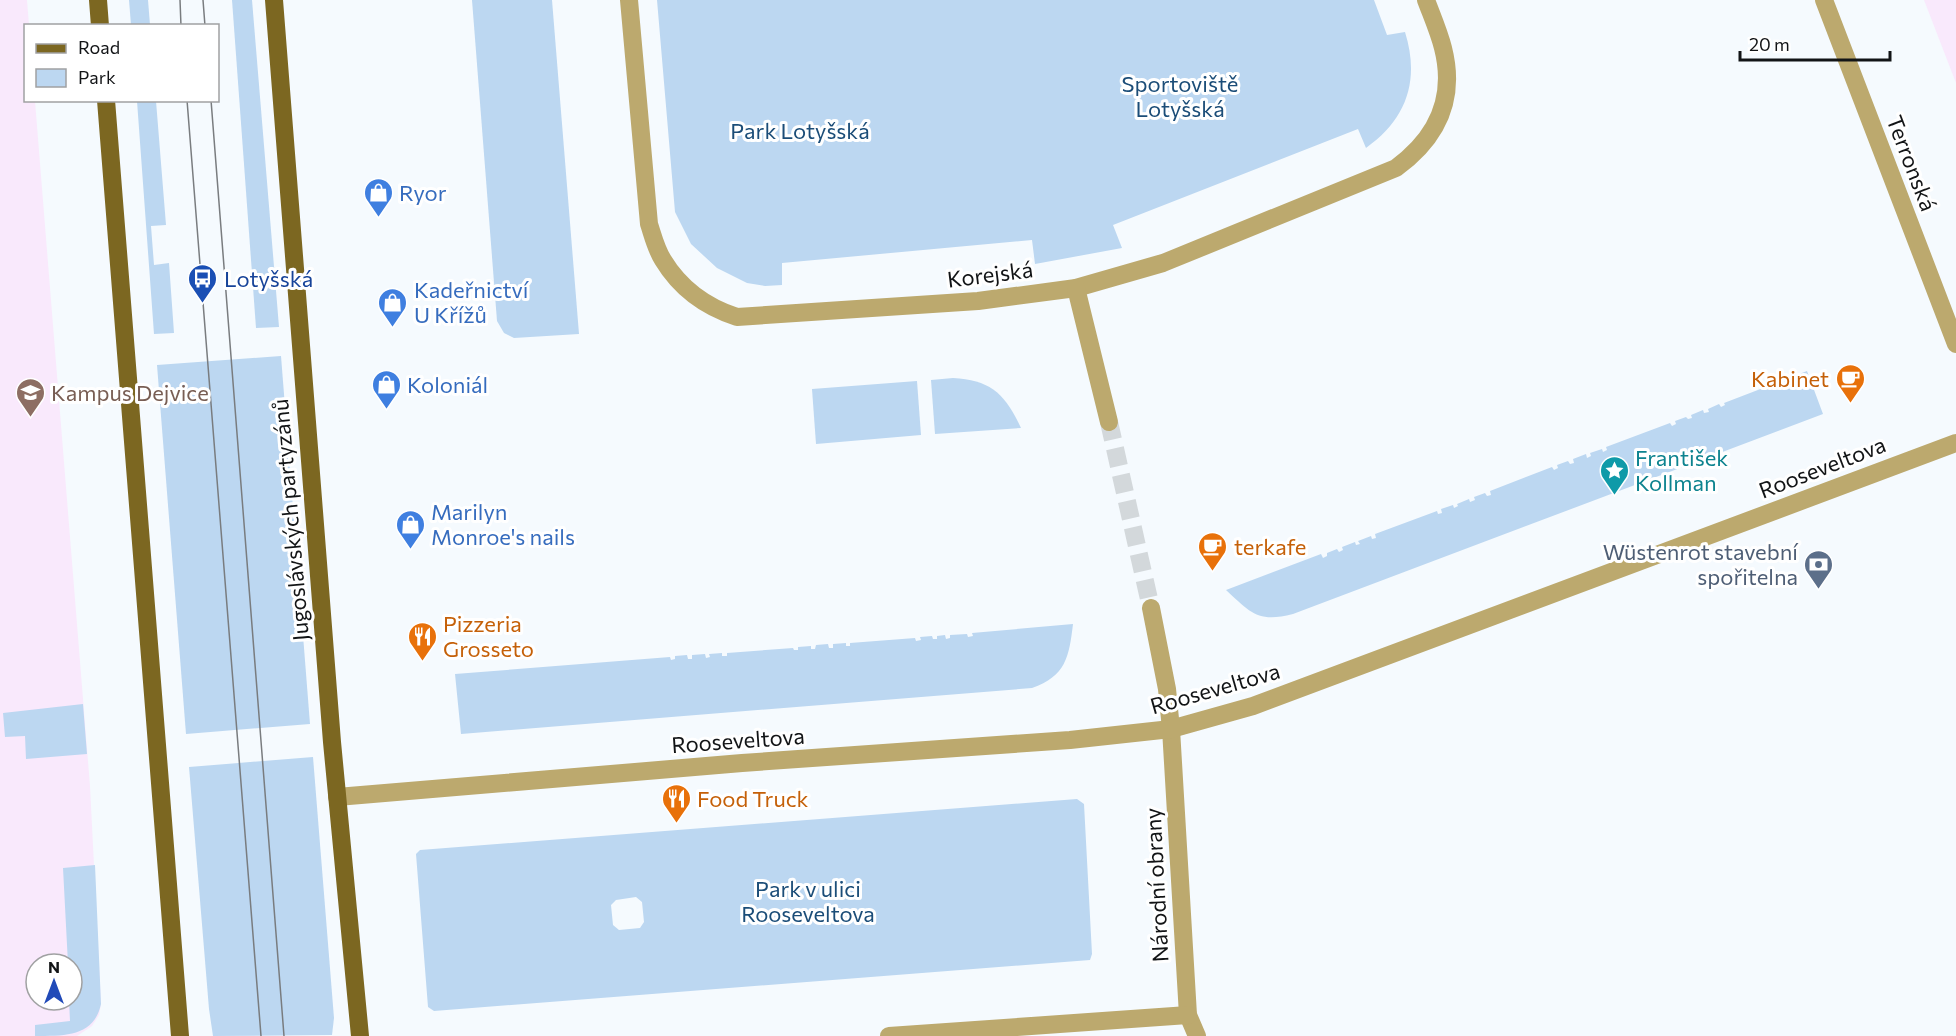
<svg xmlns="http://www.w3.org/2000/svg" width="1956" height="1036" font-family="Commissioner,sans-serif">
	<style>
		.education { fill: #f9e9fc; fill-rule: evenodd }
		.green { fill: #bcd7f1; fill-rule: evenodd }
		.lines { fill: none; stroke-linecap: round; stroke-linejoin: round }
		.minor-tunnel { stroke: #d3d8db; stroke-width: 18; stroke-dasharray: 18 9; stroke-linecap: butt }
		.minor { stroke: #bca96e; stroke-width: 18 }
		.major { stroke: #7c6721; stroke-width: 18 }
		.tram { stroke: #797c7f; stroke-width: 1.5 }
		.labels { text-anchor: middle; dominant-baseline: central; stroke-width: 6; stroke-linejoin: round; paint-order: stroke }
		.park-label { font-size: 22px; fill: #1b4d78; stroke: #fff }
		.street-label { font-size: 22px; fill: #121416; stroke: #fff }
		.shop-label { font-size: 22px; fill: #366cbe; stroke: #fff; text-anchor: start }
		.transit-label { font-size: 22px; fill: #164399; stroke: #fff; text-anchor: start }
		.food-label { font-size: 22px; fill: #c56008; stroke: #fff; text-anchor: start }
		.education-label { font-size: 22px; fill: #785e54; stroke: #fff; text-anchor: start }
		.culture-label { font-size: 22px; fill: #0d838f; stroke: #fff; text-anchor: start }
		.service-label { font-size: 22px; fill: #4e5e75; stroke: #fff; text-anchor: end }
	</style>
	<rect width="100%" height="100%" fill="#f5fafe"/>
	<!-- education -->
	<g class="education">
		<path d="M0,0H27L29,25L26,26V100L35,101L90,786L101,1004L99,1015L92,1026L77,1036H0ZM36,964H72V1000H36Z"/>
		<polygon points="1924,0 1956,0 1956,83"/>
	</g>
	<!-- green -->
	<g class="green">
		<polygon points="129,0 148,0 150,25 131,25"/>
		<polygon points="232,0 252,0 279,327 256,328"/>
		<polygon points="472,0 552,0 579,334 514,338 504,333 497,321"/>
		<path d="M657,0H1374L1387,35L1405,32C1420,80 1407,119 1366,148L1358,129L1113,225L1122,248L1035,264L1032,240L782,263V285L765,286L747,283L717,268L691,244L675,212Z"/>
		<polygon points="137,101 156,101 166,225 151,226 154,265 169,263 174,333 154,334"/>
		<polygon points="281,356 310,724 186,734 157,365"/>
		<path d="M1807,371L1823,414L1293,614C1258,623 1251,613 1226,590L1321,554L1323,558L1327,556V553L1337,549L1339,552L1343,550L1342,547L1355,542L1356,545L1360,544L1358,541L1371,536L1372,539L1376,538L1375,534L1437,511L1438,514L1442,513L1441,509L1453,505L1454,508L1458,506L1457,504L1469,499L1470,502L1475,500L1474,497L1485,493L1487,496L1491,495L1490,491L1552,467L1554,470L1558,468L1557,465L1568,461L1570,464L1574,463L1573,459L1586,454L1587,458L1591,456L1590,453L1602,449L1603,452L1607,450L1606,447L1670,423L1672,426L1676,424L1675,421L1686,417L1688,419L1692,418L1691,415L1703,410L1704,413L1709,412L1708,409L1719,404L1721,407L1725,405L1724,403Z"/>
		<path d="M953,378C991,380 1005,394 1021,428L935,434L931,380Z"/>
		<polygon points="917,381 921,435 816,444 812,389"/>
		<path d="M1073,624C1069,657 1066,676 1032,688L461,734L455,674L670,657L671,660L675,659V656L687,655L688,659H692V655L705,654L706,658L710,657L709,654L722,653V656H727V653L793,648L794,650H798V647L811,646V649H815L816,645L828,644L829,648H833V644L846,643V646H850V643L915,638L916,641L921,640L920,637L932,636L933,639H937V636L945,635L946,639L950,638V635L967,634L968,637L973,636L972,633Z"/>
		<polygon points="83,704 87,754 26,759 25,736 5,737 3,713"/>
		<polygon points="313,757 334,1018 332,1035 213,1036 209,1009 189,767"/>
		<path d="M1077,799L1084,804L1092,954L1090,960L434,1011L428,1007L416,854L420,850ZM636,897L642,902L644,922L640,928L619,930L613,925L611,905L616,900Z"/>
		<path d="M95,865L101,1004C94,1036 67,1036 35,1036V1025L70,1021L69,1000H72V964H68L63,868Z"/>
	</g>
	<g class="lines">
		<!-- minor-tunnel -->
		<polyline class="minor-tunnel" points="1109,422 1151,608"/>
		<!-- minor -->
		<g class="minor">
			<path d="M629,0L649,224C653,236 656,249 663,260C680,288 706,307 737,317L978,301L1076,288L1163,263L1396,168C1437,138 1456,99 1443,48C1439,32 1432,16 1426,0"/>
			<polyline points="1824,0 1956,344"/>
			<polyline points="1076,288 1109,422"/>
			<polyline points="1151,608 1167,689 1171,729 1188,1015 1197,1036"/>
			<polyline points="337,797 742,763 1070,740 1171,729 1253,706 1956,443"/>
			<polyline points="889,1036 1188,1015"/>
		</g>
		<!-- major -->
		<g class="major">
			<polyline points="98,0 100,26"/>
			<polyline points="274,0 332,742 360,1036"/>
			<polyline points="106,100 180,1036"/>
		</g>
		<!-- tram -->
		<g class="tram">
			<polyline points="180,0 181,26"/>
			<polyline points="203,0 205,26"/>
			<polyline points="187,100 261,1036"/>
			<polyline points="211,100 284,1036"/>
		</g>
	</g>
	<!-- icons -->
	<defs>
		<symbol id="shop-pin" viewBox="-11 -11 22 30"><path d="M0 17L-7.5 6A9.5 9.5 0 1 1 7.5 6Z" fill="#3f7fe0" stroke="#fff"/><path d="M-5-2.5h2.3a2.7 3.5 0 0 1 5.4 0H5L5.5 6h-11ZM-1.5-2.5h3a1.5 2.3 0 0 0-3 0Z" fill="#fff"/></symbol>
		<symbol id="bus-pin" viewBox="-11 -11 22 30"><path d="M0 17L-7.5 6A9.5 9.5 0 1 1 7.5 6Z" fill="#1a4fb4" stroke="#fff"/><path d="M-5-6H5V4H4V6H2V4H-2V6H-4V4H-5ZM-3.5-4V0h7V-4ZM-3.5 1.2v1.5H-2V1.2ZM2 1.2v1.5H3.5V1.2Z" fill="#fff"/></symbol>
		<symbol id="cafe-pin" viewBox="-11 -11 22 30"><path d="M0 17L-7.5 6A9.5 9.5 0 1 1 7.5 6Z" fill="#e8710a" stroke="#fff"/><path d="M-5.5-4.5H6V0H3Q3 3.5 0 3.5H-2.5Q-5.5 3.5-5.5 0ZM3-3.2v2h1.7v-2ZM-6 4.5H4V6H-6Z" fill="#fff"/></symbol>
		<symbol id="university-pin" viewBox="-11 -11 22 30"><path d="M0 17L-7.5 6A9.5 9.5 0 1 1 7.5 6Z" fill="#8d6e63" stroke="#fff"/><path d="M0-5L7-2L0 1L-7-2ZM-4 1L0 2.5L4 1V4Q0 6-4 4Z" fill="#fff"/></symbol>
		<symbol id="sight-pin" viewBox="-11 -11 22 30"><path d="M0 17L-7.5 6A9.5 9.5 0 1 1 7.5 6Z" fill="#0f9aa8" stroke="#fff"/><path d="M0-6L1.8-2.2L6-1.7L2.9 1.2L3.7 5.4L0 3.3L-3.7 5.4L-2.9 1.2L-6-1.7L-1.8-2.2Z" fill="#fff"/></symbol>
		<symbol id="bank-pin" viewBox="-11 -11 22 30"><path d="M0 17L-7.5 6A9.5 9.5 0 1 1 7.5 6Z" fill="#5c6f8a" stroke="#fff"/><path d="M-6-4H6V4H-6ZM0-2.3a2.3 2.3 0 1 0 0 4.6a2.3 2.3 0 1 0 0-4.6Z" fill="#fff"/></symbol>
		<symbol id="restaurant-pin" viewBox="-11 -11 22 30"><path d="M0 17L-7.5 6A9.5 9.5 0 1 1 7.5 6Z" fill="#e8710a" stroke="#fff"/><path d="M-5-6h1v4h1v-4h1v4h1v-4h1v5L-1.5 .5V6h-2V.5L-5-1ZM5-6V6H3V1.5H1.5Q1.5-4 5-6Z" fill="#fff"/></symbol>
	</defs>
	<g fill-rule="evenodd">
		<use href="#shop-pin" x="362" y="176" width="33" height="45"/>
		<use href="#bus-pin" x="186" y="262" width="33" height="45"/>
		<use href="#shop-pin" x="376" y="286" width="33" height="45"/>
		<use href="#cafe-pin" x="1834" y="362" width="33" height="45"/>
		<use href="#shop-pin" x="370" y="368" width="33" height="45"/>
		<use href="#university-pin" x="14" y="376" width="33" height="45"/>
		<use href="#sight-pin" x="1598" y="454" width="33" height="45"/>
		<use href="#shop-pin" x="394" y="508" width="33" height="45"/>
		<use href="#cafe-pin" x="1196" y="530" width="33" height="45"/>
		<use href="#bank-pin" x="1802" y="548" width="33" height="45"/>
		<use href="#restaurant-pin" x="406" y="620" width="33" height="45"/>
		<use href="#restaurant-pin" x="660" y="782" width="33" height="45"/>
	</g>
	<g class="labels">
		<!-- park labels -->
		<g class="park-label">
			<text x="1180" y="83">Sportoviště<tspan x="1180" dy="25">Lotyšská</tspan></text>
			<text x="800" y="130">Park Lotyšská</text>
			<text x="808" y="888">Park v ulici<tspan x="808" dy="25">Rooseveltova</tspan></text>
		</g>
		<!-- street labels -->
		<g class="street-label">
			<text transform="translate(1912 163) rotate(69)">Terronská</text>
			<text transform="translate(990 274) rotate(-7)">Korejská</text>
			<text transform="translate(1822 467) rotate(-21)">Rooseveltova</text>
			<text transform="translate(290 520) rotate(-95)">Jugoslávských partyzánů</text>
			<text transform="translate(1215 688) rotate(-16)">Rooseveltova</text>
			<text transform="translate(738 740) rotate(-4)">Rooseveltova</text>
			<text transform="translate(1156 885) rotate(-93)">Národní obrany</text>
		</g>
		<!-- shop labels -->
		<g class="shop-label">
			<text x="399" y="192">Ryor</text>
			<text x="414" y="289">Kadeřnictví<tspan x="414" dy="25">U Křížů</tspan></text>
			<text x="407" y="384">Koloniál</text>
			<text x="431" y="511">Marilyn<tspan x="431" dy="25">Monroe's nails</tspan></text>
		</g>
		<!-- transit labels -->
		<g class="transit-label">
			<text x="224" y="278">Lotyšská</text>
		</g>
		<!-- food labels -->
		<g class="food-label">
			<text x="1829" y="378" text-anchor="end">Kabinet</text>
			<text x="1234" y="546">terkafe</text>
			<text x="443" y="623">Pizzeria<tspan x="443" dy="25">Grosseto</tspan></text>
			<text x="697" y="798">Food Truck</text>
		</g>
		<!-- education labels -->
		<g class="education-label">
			<text x="51" y="392">Kampus Dejvice</text>
		</g>
		<!-- culture labels -->
		<g class="culture-label">
			<text x="1635" y="457">František<tspan x="1635" dy="25">Kollman</tspan></text>
		</g>
		<!-- service labels -->
		<g class="service-label">
			<text x="1798" y="551">Wüstenrot stavební<tspan x="1798" dy="25">spořitelna</tspan></text>
		</g>
	</g>
	<!-- legend -->
	<rect x="24" y="24" width="195" height="78" fill="#ffffff" stroke="#a0a1a2" stroke-width="1.5"/>
	<rect x="36" y="44" width="30" height="9" fill="#7c6721" stroke="#a0a1a2" stroke-width="1.5"/>
	<text x="78" y="54" font-size="18" fill="#121416">Road</text>
	<rect x="36" y="69" width="30" height="18" fill="#bcd7f1" stroke="#a0a1a2" stroke-width="1.5"/>
	<text x="78" y="84" font-size="18" fill="#121416">Park</text>
	<!-- north arrow -->
	<g transform="translate(54 982)"><circle r="28" fill="#ffffff" stroke="#a0a1a2" stroke-width="1.5"/>
	<path d="M0-4.5L10 22L0 15L-10 22Z" fill="#214ab8"/>
	<text y="-9" font-size="16" font-weight="bold" text-anchor="middle" fill="#121416">N</text>
	</g>
	<!-- scale -->
	<path d="M1740 51v9h150v-9" fill="none" stroke="#121416" stroke-width="3"/>
	<text x="1749" y="51" font-size="18" fill="#121416" stroke="#ffffff" stroke-width="4.5" paint-order="stroke">20 m</text>
</svg>
